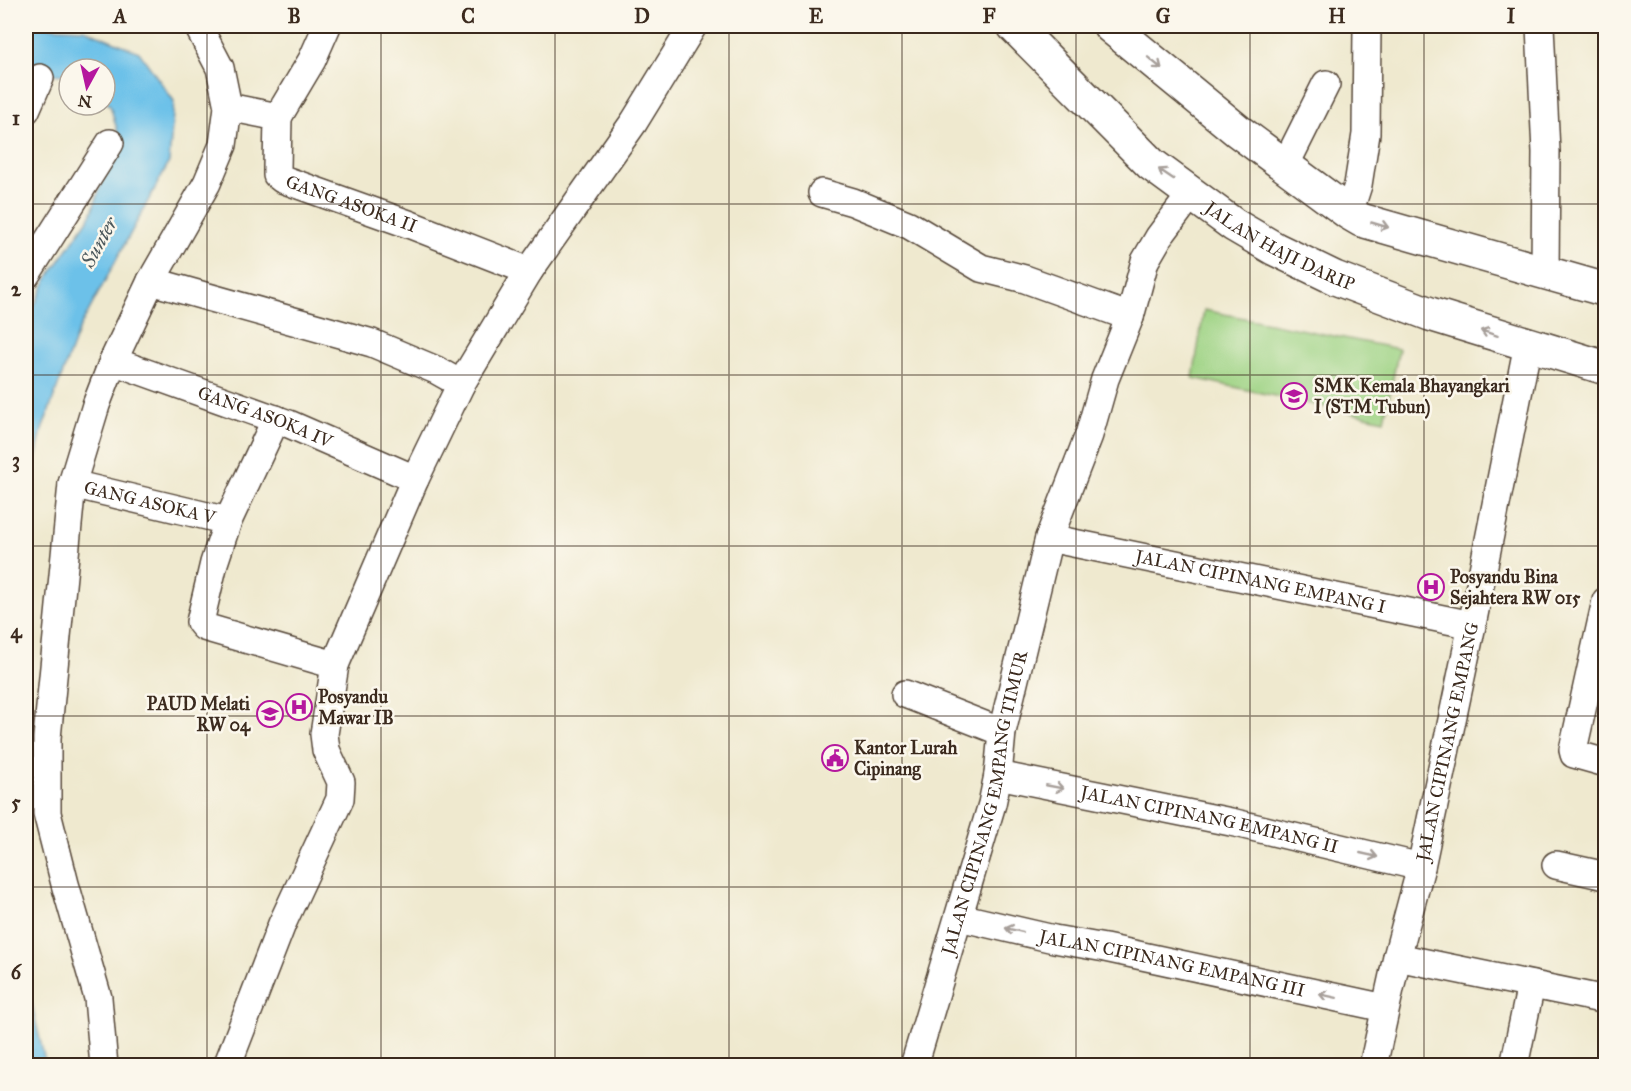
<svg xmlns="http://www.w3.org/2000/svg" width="1631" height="1091" font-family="'IM FELL Great Primer',serif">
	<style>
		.green { fill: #9ed384; stroke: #6c7e51; stroke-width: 1.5 }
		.water { fill: #6cc1e9; stroke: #547684; stroke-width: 1.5 }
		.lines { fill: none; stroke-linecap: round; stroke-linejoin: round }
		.minor-casing { stroke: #564739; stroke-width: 30 }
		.secondary-casing { stroke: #564739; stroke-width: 36 }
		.minor { stroke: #fff; stroke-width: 27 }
		.secondary { stroke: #fff; stroke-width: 33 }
		.oneway { stroke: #a79f9a }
		.grid { fill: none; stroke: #3b2a1e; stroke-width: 1.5; stroke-opacity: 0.55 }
		.labels { text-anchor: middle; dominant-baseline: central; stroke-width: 5; stroke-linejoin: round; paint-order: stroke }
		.street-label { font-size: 18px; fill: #3b2a1e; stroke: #fbf7ec }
		.poi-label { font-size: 18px; font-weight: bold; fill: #3b2a1e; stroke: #fbf7ec; text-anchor: start }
		.water-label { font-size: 20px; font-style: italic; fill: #4a575b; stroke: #fbf7ec }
		.neatline { fill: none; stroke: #3b2a1e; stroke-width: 2 }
		.grid-label { font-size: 20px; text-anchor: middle; font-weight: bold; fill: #3b2a1e }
	</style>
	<rect width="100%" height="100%" fill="#fbf7ec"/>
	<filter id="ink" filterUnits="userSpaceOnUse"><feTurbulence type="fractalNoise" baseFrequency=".0167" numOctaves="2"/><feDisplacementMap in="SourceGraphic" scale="12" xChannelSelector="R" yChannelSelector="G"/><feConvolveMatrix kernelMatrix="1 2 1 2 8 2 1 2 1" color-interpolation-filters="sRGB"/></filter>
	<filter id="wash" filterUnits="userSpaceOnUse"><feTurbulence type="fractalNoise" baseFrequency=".008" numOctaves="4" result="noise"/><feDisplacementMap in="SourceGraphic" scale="24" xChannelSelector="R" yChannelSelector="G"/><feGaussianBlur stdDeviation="1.35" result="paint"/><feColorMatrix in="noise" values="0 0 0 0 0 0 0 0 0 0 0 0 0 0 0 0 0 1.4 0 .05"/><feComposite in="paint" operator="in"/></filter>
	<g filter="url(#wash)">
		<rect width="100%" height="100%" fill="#efe9cf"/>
		<!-- green -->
		<polygon class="green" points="1204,310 1399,349 1384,420 1193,378"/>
		<!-- water -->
		<g class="water">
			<polygon points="26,26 84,29 139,52 174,101 169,162 78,331 42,430 26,503 26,323 47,279 91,215 118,133 110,105 105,102 105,69 69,69 69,75 26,73"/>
			<polygon points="26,980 46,1065 26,1065"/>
		</g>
	</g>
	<g filter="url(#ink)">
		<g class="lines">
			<defs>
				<g id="minor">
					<polyline points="1540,26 1546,152 1545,272"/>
					<path id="s1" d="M228,107L278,117L277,168V175L282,179L411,225L529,271"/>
					<polyline points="26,110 40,78"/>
					<polyline points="278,117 312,60 327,26"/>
					<polyline points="1285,166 1326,84"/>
					<polyline points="822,193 853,202 909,225 981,268 1025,279 1130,317"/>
					<polyline points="1349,213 1358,185 1366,134 1367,26"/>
					<polyline points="26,275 110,143"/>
					<polyline points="151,281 372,343 436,370 461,384"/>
					<path id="s2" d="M113,361L289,424L415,479"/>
					<polyline points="276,419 228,521 214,563 200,622 204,627 335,665"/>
					<path id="s3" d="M72,484L228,521"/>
					<path id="s4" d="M1049,538L1472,625"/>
					<polyline points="1606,601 1573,750 1574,754 1606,763"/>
					<polyline points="905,694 1002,732"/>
					<path id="s5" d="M998,775L1231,822L1421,867"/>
					<polyline points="1556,865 1606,876"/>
					<path id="s6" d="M959,917L1054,939L1105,948L1385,1008"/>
					<polyline points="1397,957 1606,1000"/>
					<polyline points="104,1066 98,998 65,884 47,813 47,738 72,484 96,405 113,361 151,281 207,183 223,145 228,107 220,68 198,26"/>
					<polyline points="227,1066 282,924 340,799 341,782 326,750 324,734 335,665 415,479 461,384 529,271 634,122 693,26"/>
					<path id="s7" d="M914,1066L992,804L998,775L1002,732L1049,538L1089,435L1105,379L1130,317L1145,261L1159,237L1192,193"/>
					<path id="s8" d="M1373,1066L1397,957L1421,867L1472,625L1528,344"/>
					<polyline points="1514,1066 1531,985"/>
				</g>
				<g id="secondary">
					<path id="s9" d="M1014,26L1151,164L1234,225L1275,249L1335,278L1430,314L1606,368"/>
					<polyline points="1110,26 1238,131 1349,213 1361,220 1606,290"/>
				</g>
			</defs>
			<!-- minor casing -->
			<use href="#minor" class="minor-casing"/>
			<!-- secondary casing -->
			<use href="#secondary" class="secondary-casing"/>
			<!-- minor -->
			<use href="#minor" class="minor"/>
			<!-- secondary -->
			<use href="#secondary" class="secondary"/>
		</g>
		<!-- one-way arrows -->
		<defs><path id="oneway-shaft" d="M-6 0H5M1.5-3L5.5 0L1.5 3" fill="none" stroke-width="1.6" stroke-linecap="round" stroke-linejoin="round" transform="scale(1.5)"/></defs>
		<g class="oneway">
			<use href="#oneway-shaft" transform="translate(1155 63) rotate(39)"/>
			<use href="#oneway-shaft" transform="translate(1166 174) rotate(-146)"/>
			<use href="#oneway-shaft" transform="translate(1380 225) rotate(16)"/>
			<use href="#oneway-shaft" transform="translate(1489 333) rotate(-162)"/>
			<use href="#oneway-shaft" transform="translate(1055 787) rotate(11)"/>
			<use href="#oneway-shaft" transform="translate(1369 855) rotate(13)"/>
			<use href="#oneway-shaft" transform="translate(1014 930) rotate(-167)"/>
			<use href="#oneway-shaft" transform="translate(1328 996) rotate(-168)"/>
		</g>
	</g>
	<!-- grid -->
	<path class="grid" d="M207,26V1066M381,26V1066M555,26V1066M729,26V1066M902,26V1066M1076,26V1066M1250,26V1066M1424,26V1066M26,204H1606M26,375H1606M26,546H1606M26,716H1606M26,887H1606"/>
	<!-- icons -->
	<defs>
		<symbol id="school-ring" viewBox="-11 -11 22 22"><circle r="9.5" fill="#fbf7ec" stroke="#b5179e" stroke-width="1.5"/><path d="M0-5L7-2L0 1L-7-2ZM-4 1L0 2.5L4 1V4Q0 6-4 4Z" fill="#b5179e"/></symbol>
		<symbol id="hospital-ring" viewBox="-11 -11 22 22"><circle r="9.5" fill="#fbf7ec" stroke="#b5179e" stroke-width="1.5"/><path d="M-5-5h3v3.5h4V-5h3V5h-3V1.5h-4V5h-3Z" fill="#b5179e"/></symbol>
		<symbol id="civic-ring" viewBox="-11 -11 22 22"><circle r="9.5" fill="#fbf7ec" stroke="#b5179e" stroke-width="1.5"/><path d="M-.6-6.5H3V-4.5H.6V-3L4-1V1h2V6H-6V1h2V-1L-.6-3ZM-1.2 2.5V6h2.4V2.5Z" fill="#b5179e"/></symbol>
	</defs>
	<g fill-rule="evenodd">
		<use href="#school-ring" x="1279" y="381" width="30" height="30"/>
		<use href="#hospital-ring" x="1416" y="572" width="30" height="30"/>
		<use href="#hospital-ring" x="284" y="692" width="30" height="30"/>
		<use href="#school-ring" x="255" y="699" width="30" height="30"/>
		<use href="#civic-ring" x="820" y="743" width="30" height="30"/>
	</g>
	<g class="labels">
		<!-- street labels -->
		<g class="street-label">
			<text stroke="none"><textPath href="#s1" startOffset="189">GANG ASOKA II</textPath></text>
			<text stroke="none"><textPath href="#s9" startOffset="348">JALAN HAJI DARIP</textPath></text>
			<text stroke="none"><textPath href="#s2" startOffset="162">GANG ASOKA IV</textPath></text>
			<text stroke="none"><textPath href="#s3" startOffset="80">GANG ASOKA V</textPath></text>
			<text stroke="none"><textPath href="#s4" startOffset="216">JALAN CIPINANG EMPANG I</textPath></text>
			<text stroke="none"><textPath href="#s8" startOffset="333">JALAN CIPINANG EMPANG</textPath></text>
			<text stroke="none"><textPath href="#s7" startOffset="273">JALAN CIPINANG EMPANG TIMUR</textPath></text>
			<text stroke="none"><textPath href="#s5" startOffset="216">JALAN CIPINANG EMPANG II</textPath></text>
			<text stroke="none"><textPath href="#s6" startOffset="218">JALAN CIPINANG EMPANG III</textPath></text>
		</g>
		<!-- poi labels -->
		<g class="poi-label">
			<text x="1314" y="386">SMK Kemala Bhayangkari<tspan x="1314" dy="21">I (STM Tubun)</tspan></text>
			<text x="1450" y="577">Posyandu Bina<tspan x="1450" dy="21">Sejahtera RW 015</tspan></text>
			<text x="318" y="697">Posyandu<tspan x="318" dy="21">Mawar IB</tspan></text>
			<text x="250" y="704" text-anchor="end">PAUD Melati<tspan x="250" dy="21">RW 04</tspan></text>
			<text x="854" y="748">Kantor Lurah<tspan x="854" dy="21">Cipinang</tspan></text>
		</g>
		<!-- water labels -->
		<g class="water-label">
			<text transform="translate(99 242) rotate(-61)">Sunter</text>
		</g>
	</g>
	<!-- margin -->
	<rect width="1631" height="1091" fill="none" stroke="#fbf7ec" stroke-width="66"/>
	<!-- north arrow -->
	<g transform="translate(87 87) rotate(188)"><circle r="28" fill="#fbf7ec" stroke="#aea59a" stroke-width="1.5"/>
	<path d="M0-4.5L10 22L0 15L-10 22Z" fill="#b5179e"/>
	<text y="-9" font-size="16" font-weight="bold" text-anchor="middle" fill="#3b2a1e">N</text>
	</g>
	<rect x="33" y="33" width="1565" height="1025" class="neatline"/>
	<g class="grid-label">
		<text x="120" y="23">A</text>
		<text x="294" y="23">B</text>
		<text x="468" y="23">C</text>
		<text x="642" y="23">D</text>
		<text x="816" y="23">E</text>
		<text x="989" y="23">F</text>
		<text x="1163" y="23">G</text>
		<text x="1337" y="23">H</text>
		<text x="1511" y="23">I</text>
		<text x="16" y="125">1</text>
		<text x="16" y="296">2</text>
		<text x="16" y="467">3</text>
		<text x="16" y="638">4</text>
		<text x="16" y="809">5</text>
		<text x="16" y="979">6</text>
	</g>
</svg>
